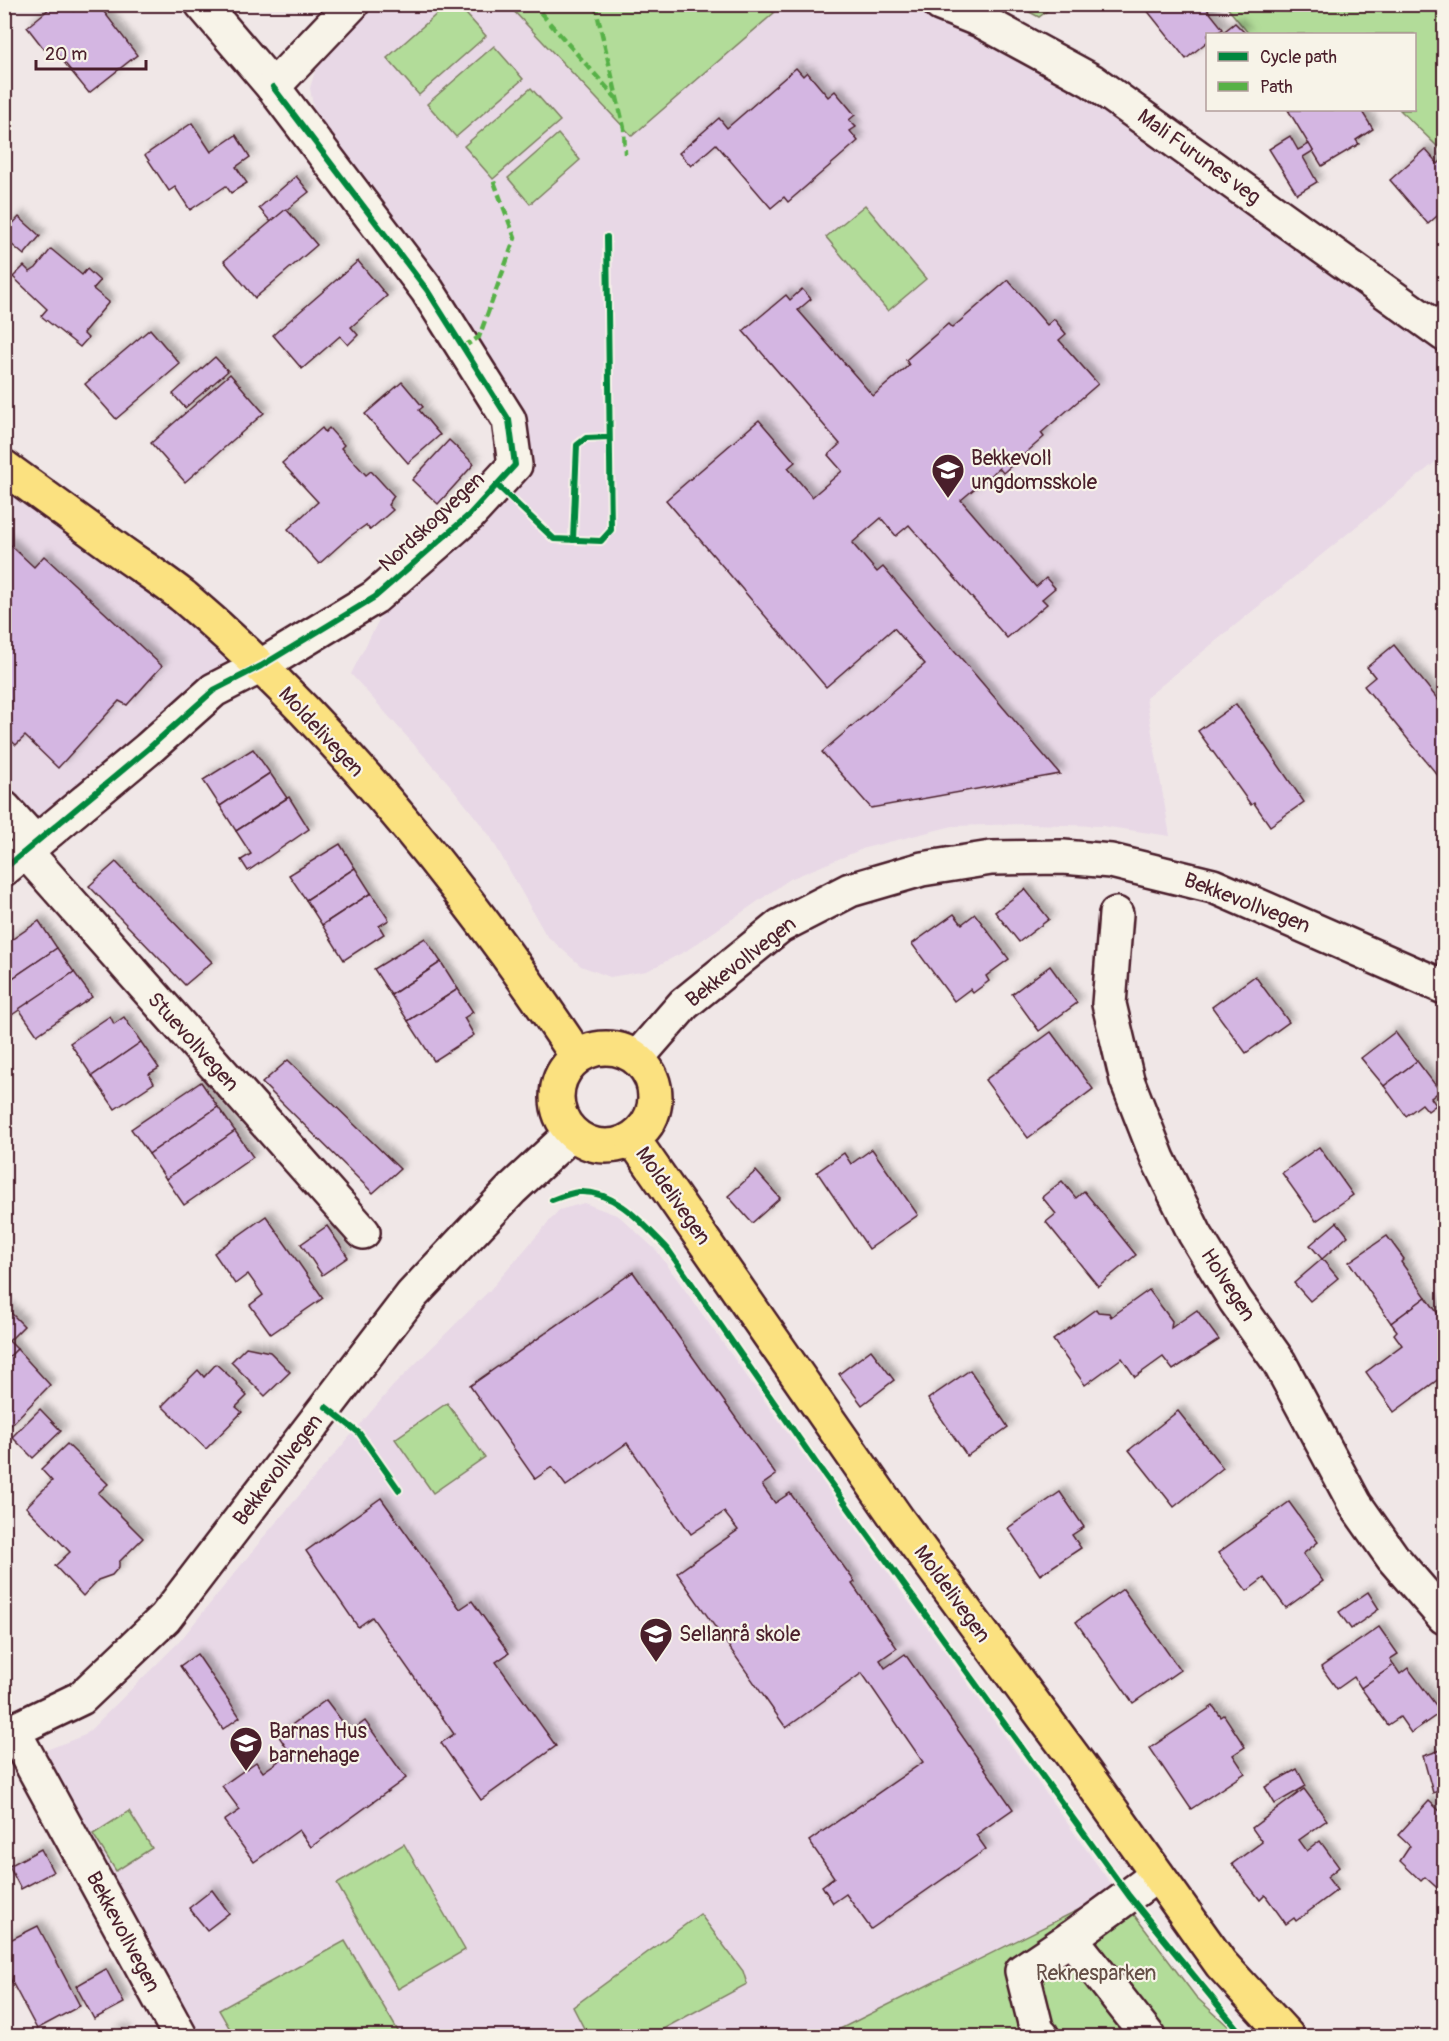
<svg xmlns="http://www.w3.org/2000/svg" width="1449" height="2041" font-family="Pangolin,sans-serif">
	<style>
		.built { fill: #e8d8e6 }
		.green { fill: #b2dc99; stroke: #7e7e62; stroke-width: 1.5 }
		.building { fill: #d4b6e2; stroke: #4a1f2b; stroke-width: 1.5; filter: url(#shadow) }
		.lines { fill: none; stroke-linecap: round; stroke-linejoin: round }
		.minor-casing { stroke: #4a1f2b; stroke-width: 38 }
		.major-casing { stroke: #4a1f2b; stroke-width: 38 }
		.minor { stroke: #f7f3e8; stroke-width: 33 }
		.major { stroke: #fbe180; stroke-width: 33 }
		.quiet { stroke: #57b146; stroke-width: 4.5; stroke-dasharray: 9 4.5; stroke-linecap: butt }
		.cycleway-casing { stroke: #f7f3e8; stroke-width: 10 }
		.cycleway { stroke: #00873e; stroke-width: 6 }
		.labels { text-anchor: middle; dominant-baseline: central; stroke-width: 4.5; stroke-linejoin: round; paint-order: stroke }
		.street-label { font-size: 21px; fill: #4a1f2b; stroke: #f7f3e8 }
		.poi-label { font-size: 21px; fill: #4a1f2b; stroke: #f7f3e8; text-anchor: start }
		.park-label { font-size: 21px; fill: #644e46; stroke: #f7f3e8 }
	</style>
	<defs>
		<filter id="shadow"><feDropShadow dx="5.5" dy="-5.5" stdDeviation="3" flood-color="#0004"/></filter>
	</defs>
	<rect width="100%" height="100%" fill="#f0e7e7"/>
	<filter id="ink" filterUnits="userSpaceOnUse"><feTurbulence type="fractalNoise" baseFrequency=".0167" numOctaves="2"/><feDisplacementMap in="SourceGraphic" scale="12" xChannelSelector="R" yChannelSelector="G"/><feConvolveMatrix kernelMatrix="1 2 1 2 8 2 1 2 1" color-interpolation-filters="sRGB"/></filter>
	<g filter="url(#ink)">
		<!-- built -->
		<g class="built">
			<polygon points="363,5 915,5 978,29 1089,92 1444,350 1444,455 1146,698 1170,836 1102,826 1028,824 953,826 865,848 790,879 686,951 647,971 610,977 581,966 546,935 490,836 450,785 351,674 383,612 477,531 532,466 520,412 315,118 310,88 319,57"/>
			<polygon points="4,481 186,612 239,660 34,823 5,790"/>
			<polygon points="584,1203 619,1216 657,1251 1116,1891 826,2036 198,2036 41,1752 85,1735 179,1642 267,1533 393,1386 490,1290 559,1210"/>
		</g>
		<!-- green -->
		<g class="green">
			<polygon points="448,4 458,5 486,36 419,95 387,58"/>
			<polygon points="766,4 774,13 632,136 508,5"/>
			<polygon points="1016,5 1055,5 1039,17"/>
			<polygon points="1225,5 1444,5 1444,148 1441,150 1400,110 1414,110 1414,34 1249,34"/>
			<polygon points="494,46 523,79 456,137 427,104"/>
			<polygon points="531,88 560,121 493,179 464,146"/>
			<polygon points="558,134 580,160 530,204 508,178"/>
			<polygon points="865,205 926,279 888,311 826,237"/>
			<polygon points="447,1403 485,1457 433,1493 395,1439"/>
			<polygon points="129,1811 152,1848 116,1871 93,1834"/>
			<polygon points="404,1844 465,1950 398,1989 337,1884"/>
			<polygon points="1116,1891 1196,1997 1239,2036 826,2036"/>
			<polygon points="700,1914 743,1971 747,1984 650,2036 588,2036 573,2007"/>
			<polygon points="345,1941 401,2036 234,2036 219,2010"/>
		</g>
		<!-- building -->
		<g class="building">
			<polygon points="55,4 69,4 74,11 82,4 98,4 137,55 89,93 50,45 44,49 27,27"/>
			<polygon points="1142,4 1203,4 1223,29 1216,34 1208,34 1208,41 1186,59"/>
			<polygon points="1235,23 1246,34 1216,34 1220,31 1222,33"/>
			<polygon points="796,68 803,76 807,72 828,97 835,91 855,115 849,120 856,127 850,131 858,141 788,202 784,197 771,208 716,144 691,166 679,153 719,118 727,128"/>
			<polygon points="1288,110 1361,110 1373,129 1356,140 1359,144 1322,166"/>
			<polygon points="192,123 211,152 236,135 250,157 236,167 247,183 231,193 226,186 190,210 175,187 169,191 145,155"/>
			<polygon points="1290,136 1298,150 1309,144 1313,151 1303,157 1317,182 1297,194 1269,149"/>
			<polygon points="1425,149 1438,164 1444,158 1444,210 1428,224 1390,180"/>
			<polygon points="296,176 309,192 271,222 259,208"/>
			<polygon points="286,209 317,245 255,298 224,261"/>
			<polygon points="19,217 40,236 24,255 4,238 4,233"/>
			<polygon points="51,249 82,275 87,269 100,281 93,289 109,302 83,333 88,338 80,347 41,316 47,309 13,277 24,266 30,272 36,268"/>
			<polygon points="358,261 387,296 351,327 358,335 348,345 340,336 302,369 273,335"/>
			<polygon points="1008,280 1047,325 1054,319 1066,334 1059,340 1098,384 1041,433 1044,437 1003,473 999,468 961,500 1036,587 1046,578 1055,588 1042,599 1047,604 1007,638 909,525 896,536 881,518 852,543 877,572 883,567 1060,774 871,808 822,752 925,664 894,628 826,687 666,500 759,420 795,462 788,468 812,497 842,471 828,455 840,444 743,331 786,295 790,300 802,289 811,299 798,310 873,396 909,365 906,360 948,324 952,328"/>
			<polygon points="150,329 180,364 116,419 85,384"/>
			<polygon points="215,357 228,371 185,408 173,394"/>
			<polygon points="230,374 264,413 185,482 151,443"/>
			<polygon points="402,382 423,407 419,410 440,435 408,463 365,414"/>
			<polygon points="322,428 325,432 329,428 344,445 341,448 366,475 371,471 394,496 388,505 393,510 370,530 366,525 349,537 319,564 288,529 318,502 282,463"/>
			<polygon points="449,440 474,464 438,504 412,480"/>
			<polygon points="4,539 34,567 44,556 162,666 127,705 119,701 58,768 25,736 16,745 4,734"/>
			<polygon points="1394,645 1444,707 1444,783 1364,686 1375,677 1367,667"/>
			<polygon points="1236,704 1304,802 1270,826 1254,803 1251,805 1198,731"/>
			<polygon points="253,749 270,773 220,806 203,780"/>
			<polygon points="270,773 287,798 236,831 220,806"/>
			<polygon points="289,797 309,829 248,871 241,860 251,854 236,831"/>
			<polygon points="340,844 355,868 306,900 289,875"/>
			<polygon points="116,862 212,962 185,985 89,886"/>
			<polygon points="355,868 371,893 322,925 306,900"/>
			<polygon points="1025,889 1049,919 1019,942 995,912"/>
			<polygon points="371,893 389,920 379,926 384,934 344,960 322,925"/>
			<polygon points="954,914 962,924 975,914 1009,959 986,976 989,981 973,993 970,989 954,1001 912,944"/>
			<polygon points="39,921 57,948 4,984 4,945"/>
			<polygon points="425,938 441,962 391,995 374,969"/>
			<polygon points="57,948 74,972 9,1017 4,1009 4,984"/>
			<polygon points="441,962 458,989 408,1021 391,995"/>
			<polygon points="1050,966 1077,1003 1039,1031 1012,994"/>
			<polygon points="74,972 92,997 37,1035 19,1009"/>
			<polygon points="1255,976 1289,1022 1246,1053 1212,1007"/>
			<polygon points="458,989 473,1012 464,1018 474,1035 434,1061 408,1021"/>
			<polygon points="110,1016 114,1024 124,1017 141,1042 92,1076 70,1043"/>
			<polygon points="1051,1032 1093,1089 1028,1138 985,1080"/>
			<polygon points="1395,1032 1417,1061 1384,1086 1361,1058"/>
			<polygon points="141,1042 159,1068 149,1074 154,1083 115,1109 92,1076"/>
			<polygon points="288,1060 400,1169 373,1193 262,1083"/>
			<polygon points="1417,1061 1440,1091 1431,1098 1436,1105 1428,1111 1422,1104 1406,1116 1384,1086"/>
			<polygon points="201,1082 218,1107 149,1154 131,1129"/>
			<polygon points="218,1107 235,1131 166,1179 149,1154"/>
			<polygon points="235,1131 253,1157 184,1205 166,1179"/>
			<polygon points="1319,1147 1353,1195 1316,1221 1282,1173"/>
			<polygon points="872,1149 918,1215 869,1249 817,1172 844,1153 851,1164"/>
			<polygon points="756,1171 780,1198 752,1223 728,1196"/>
			<polygon points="1062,1181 1076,1198 1084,1191 1136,1255 1098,1286 1046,1222 1056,1214 1042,1197"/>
			<polygon points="266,1216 323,1298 271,1334 250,1305 263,1295 248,1274 235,1284 214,1253"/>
			<polygon points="1337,1222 1348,1236 1322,1259 1310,1245"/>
			<polygon points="327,1226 348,1257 322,1275 301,1244"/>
			<polygon points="1387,1236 1404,1259 1401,1262 1426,1297 1391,1323 1349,1262"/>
			<polygon points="1322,1259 1338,1278 1310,1301 1294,1283"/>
			<polygon points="633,1272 776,1475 762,1485 775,1503 790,1493 855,1582 852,1584 897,1648 880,1660 885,1668 905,1654 1013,1809 976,1835 986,1849 871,1929 846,1894 833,1903 822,1886 834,1877 809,1841 923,1762 862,1673 786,1728 677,1573 738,1530 724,1512 691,1534 627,1443 566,1486 552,1467 535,1479 470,1386"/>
			<polygon points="1149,1290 1172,1321 1171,1328 1197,1310 1219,1340 1173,1370 1163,1357 1135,1377 1122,1358 1085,1385 1053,1340 1096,1309 1098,1312 1109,1313 1111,1317"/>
			<polygon points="1426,1297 1441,1318 1444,1318 1444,1342 1437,1348 1444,1358 1444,1375 1394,1412 1366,1372 1402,1345 1394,1334 1397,1331 1391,1323"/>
			<polygon points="4,1306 24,1326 9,1341 17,1349 4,1362"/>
			<polygon points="246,1347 270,1352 290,1372 265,1396 231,1362"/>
			<polygon points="17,1349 50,1385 4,1432 4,1362"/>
			<polygon points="871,1350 894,1380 862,1405 839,1374"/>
			<polygon points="216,1364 238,1384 237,1385 247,1396 236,1407 242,1412 206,1449 162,1406 198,1370 204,1377"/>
			<polygon points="970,1370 1008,1427 967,1456 928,1399"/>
			<polygon points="40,1409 61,1431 33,1458 12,1437"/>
			<polygon points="1178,1411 1223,1468 1174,1507 1129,1450"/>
			<polygon points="67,1444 108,1484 98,1493 143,1538 119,1562 119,1567 112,1575 98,1580 83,1596 55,1566 70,1552 26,1507 52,1481 41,1469"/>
			<polygon points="1060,1492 1084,1527 1072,1535 1081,1548 1040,1575 1008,1528"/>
			<polygon points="381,1498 460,1609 472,1601 509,1653 496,1662 556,1746 481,1800 441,1743 454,1734 372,1617 358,1627 306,1551"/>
			<polygon points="1289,1502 1318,1542 1303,1554 1323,1581 1286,1608 1264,1578 1247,1591 1218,1553"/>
			<polygon points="1123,1589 1180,1670 1133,1703 1076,1622"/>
			<polygon points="1368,1592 1379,1609 1351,1629 1339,1612"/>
			<polygon points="1379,1627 1398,1654 1390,1659 1394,1665 1361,1688 1354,1677 1337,1689 1321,1667"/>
			<polygon points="197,1654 240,1717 223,1729 180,1666"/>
			<polygon points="1394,1665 1400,1674 1408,1668 1441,1712 1411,1733 1400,1717 1388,1725 1361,1688"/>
			<polygon points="326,1700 350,1732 365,1721 406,1778 311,1847 299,1830 254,1862 224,1821 240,1810 222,1786 256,1762 263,1772 290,1753 278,1735"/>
			<polygon points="1213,1706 1221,1717 1224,1715 1245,1747 1233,1755 1245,1773 1191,1809 1150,1748"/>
			<polygon points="1444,1749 1444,1789 1433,1793 1423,1756"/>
			<polygon points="1297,1769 1306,1786 1275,1804 1265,1787"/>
			<polygon points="1304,1789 1327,1820 1299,1840 1307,1851 1320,1841 1339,1867 1327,1877 1337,1890 1296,1921 1294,1918 1286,1924 1265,1895 1260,1900 1232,1864 1262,1842 1252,1828"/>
			<polygon points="1429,1801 1444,1815 1444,1894 1425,1877 1421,1881 1400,1861 1410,1846 1398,1835"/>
			<polygon points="41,1849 53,1872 21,1889 9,1866"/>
			<polygon points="212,1890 229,1913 207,1930 189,1908"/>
			<polygon points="38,1926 80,2006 37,2029 4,1967 4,1943"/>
			<polygon points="106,1969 124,2003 94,2019 76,1986"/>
			<polygon points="122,2029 126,2036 109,2036"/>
		</g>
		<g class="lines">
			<defs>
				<g id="minor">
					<polyline points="202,4 273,87 352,4"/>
					<polyline points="940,4 980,20 1092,81 1444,334"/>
					<polyline points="4,808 35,842"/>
					<polyline points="25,851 363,1232"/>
					<polyline points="4,869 148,749 214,690 261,666 375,597 469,515 515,465 509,420 463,347 427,290 273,87"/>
					<polyline points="1116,914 1109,1004 1127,1080 1158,1159 1195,1234 1235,1300 1279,1362 1355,1504 1393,1558 1444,1617"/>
					<polyline points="637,1058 684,1004 780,926 850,890 922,869 991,858 1063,857 1111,861 1213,886 1444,987"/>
					<polyline points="14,1732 180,2036"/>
					<polyline points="4,1735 81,1698 165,1618 412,1295 512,1189 572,1133"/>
					<polyline points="1042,2036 1037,2031 1022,1971 1071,1938"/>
					<polyline points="1148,2036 1071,1938 1157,1875"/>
				</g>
				<g id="major">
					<path d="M4,467C43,495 82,524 121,552C142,567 164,581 184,597C335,725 468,892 577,1056"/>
					<circle cx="606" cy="1097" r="49"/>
					<polyline points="633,1139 898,1520 1080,1766 1221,1964 1287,2036"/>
				</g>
			</defs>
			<!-- minor casing -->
			<use href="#minor" class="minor-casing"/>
			<!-- major casing -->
			<use href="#major" class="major-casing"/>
			<!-- minor -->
			<use href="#minor" class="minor"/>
			<!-- major -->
			<use href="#major" class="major"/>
			<!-- quiet -->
			<g class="quiet">
				<polyline points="530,4 539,11 616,98"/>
				<polyline points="595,4 624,128 625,154"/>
				<polyline points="463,347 479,337 515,238 493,179"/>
			</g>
			<defs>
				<g id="cycleway">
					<polyline points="497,485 554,539 601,541 611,530 607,237"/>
					<polyline points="573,540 577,445 586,438 609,437"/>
					<polyline points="4,869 148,749 214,690 261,666 375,597 469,515 515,465 509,420 463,347 427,290 273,87"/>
					<path d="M552,1200C560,1197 570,1193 579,1192C616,1190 644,1225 667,1248L816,1463L1129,1896L1243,2036"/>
					<polyline points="326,1407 359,1433 399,1490"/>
				</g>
			</defs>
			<!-- cycleway casing -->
			<use href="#cycleway" class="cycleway-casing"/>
			<!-- cycleway -->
			<use href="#cycleway" class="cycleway"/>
		</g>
	</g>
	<!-- icons -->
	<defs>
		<symbol id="school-pin" viewBox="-11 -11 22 30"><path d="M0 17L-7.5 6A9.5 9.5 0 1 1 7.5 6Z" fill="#4a1f2b" stroke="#f7f3e8"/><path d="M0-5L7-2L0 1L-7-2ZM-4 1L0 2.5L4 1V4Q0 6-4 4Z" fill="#fff"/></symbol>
	</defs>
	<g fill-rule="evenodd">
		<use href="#school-pin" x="929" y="451" width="38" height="52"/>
		<use href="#school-pin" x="637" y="1615" width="38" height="52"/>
		<use href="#school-pin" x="227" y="1724" width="38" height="52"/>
	</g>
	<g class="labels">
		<!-- street labels -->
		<g class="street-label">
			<text transform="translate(1199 157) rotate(36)">Mali Furunes veg</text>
			<text transform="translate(432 522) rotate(-43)">Nordskogvegen</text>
			<text transform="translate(321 732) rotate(47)">Moldelivegen</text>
			<text transform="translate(1247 903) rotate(21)">Bekkevollvegen</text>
			<text transform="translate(741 962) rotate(-38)">Bekkevollvegen</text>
			<text transform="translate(193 1042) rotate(48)">Stuevollvegen</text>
			<text transform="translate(673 1196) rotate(55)">Moldelivegen</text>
			<text transform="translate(1228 1285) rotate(57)">Holvegen</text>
			<text transform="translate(278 1470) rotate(-53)">Bekkevollvegen</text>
			<text transform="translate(952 1594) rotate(54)">Moldelivegen</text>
			<text transform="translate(123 1932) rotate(62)">Bekkevollvegen</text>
		</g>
		<!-- poi labels -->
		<g class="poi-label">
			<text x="971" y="458">Bekkevoll<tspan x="971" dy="24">ungdomsskole</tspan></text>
			<text x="679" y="1634">Sellanrå skole</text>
			<text x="269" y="1731">Barnas Hus<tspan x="269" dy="24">barnehage</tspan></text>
		</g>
		<!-- park labels -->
		<g class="park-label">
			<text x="1096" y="1973">Reknesparken</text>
		</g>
	</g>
	<!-- margin -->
	<rect width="1449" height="2041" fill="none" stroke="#f7f3e8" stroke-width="24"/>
	<rect x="12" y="12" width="1425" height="2017" fill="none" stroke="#4a1f2b" stroke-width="2" filter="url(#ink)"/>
	<!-- legend -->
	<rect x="1206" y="33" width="210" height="78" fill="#f7f3e8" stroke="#b29e9c" stroke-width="1.5"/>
	<rect x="1218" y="52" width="30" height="9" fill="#00873e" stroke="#b29e9c" stroke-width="1.5"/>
	<text x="1260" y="63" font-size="18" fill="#4a1f2b">Cycle path</text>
	<rect x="1218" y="82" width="30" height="9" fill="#57b146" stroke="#b29e9c" stroke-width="1.5"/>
	<text x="1260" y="93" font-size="18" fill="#4a1f2b">Path</text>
	<!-- scale -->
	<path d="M36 60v9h110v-9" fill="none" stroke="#4a1f2b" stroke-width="3"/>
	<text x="45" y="60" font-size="18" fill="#4a1f2b" stroke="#f7f3e8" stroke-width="4.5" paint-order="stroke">20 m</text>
</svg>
